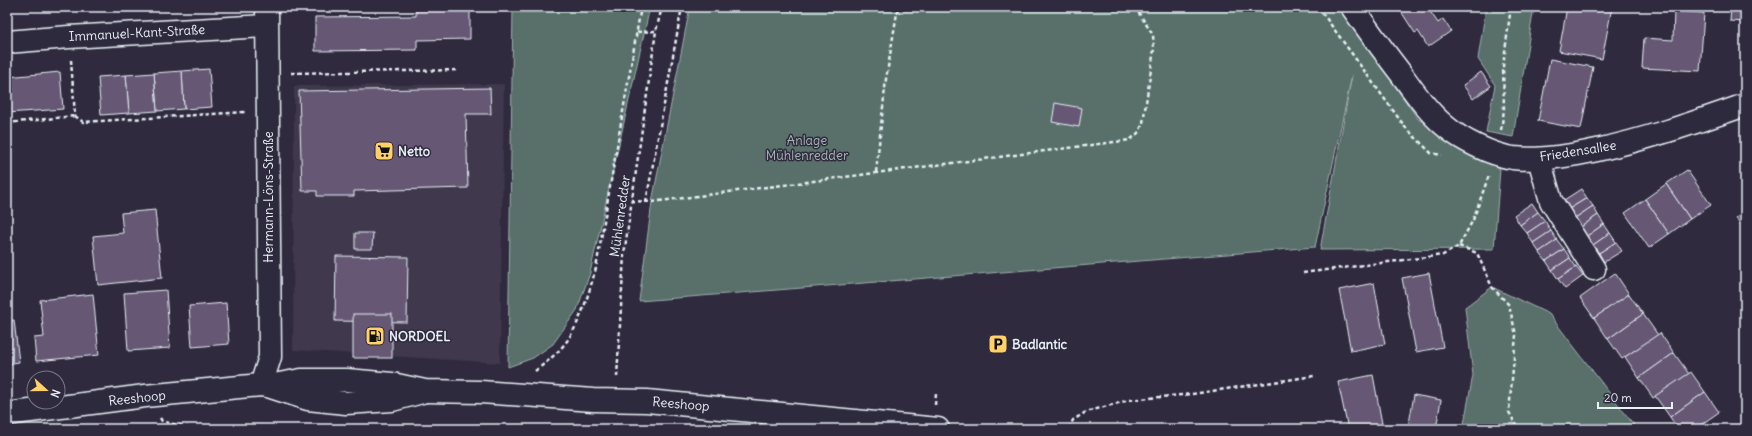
<svg xmlns="http://www.w3.org/2000/svg" width="1752" height="436" font-family="Delius,sans-serif">
	<style>
		.built { fill: #40384e }
		.green { fill: #596f69; stroke: #a0b0b0 }
		.building { fill: #665975; stroke: #e8f1f8 }
		.lines { fill: none; stroke-linecap: round; stroke-linejoin: round }
		.minor-casing { stroke: #e8f1f8; stroke-width: 25 }
		.path { stroke: #e8f1f8; stroke-width: 2.5; stroke-dasharray: 4 3; stroke-linecap: butt }
		.minor { stroke: #2f2a3d; stroke-width: 22 }
		.labels { text-anchor: middle; dominant-baseline: central; stroke-width: 3; stroke-linejoin: round; paint-order: stroke }
		.street-label { font-size: 13px; fill: #e8f1f8; stroke: #2f2a3d }
		.park-label { font-size: 13px; fill: #a8b6b8; stroke: #2f2a3d }
		.poi-label { font-size: 13px; font-weight: bold; fill: #e8f1f8; stroke: #2f2a3d; text-anchor: start }
	</style>
	<rect width="100%" height="100%" fill="#2f2a3d"/>
	<filter id="ink" filterUnits="userSpaceOnUse"><feTurbulence type="fractalNoise" baseFrequency=".025" numOctaves="2"/><feDisplacementMap in="SourceGraphic" scale="8" xChannelSelector="R" yChannelSelector="G"/><feConvolveMatrix kernelMatrix="1 2 1 2 8 2 1 2 1" color-interpolation-filters="sRGB"/></filter>
	<g filter="url(#ink)">
		<!-- built -->
		<polygon class="built" points="504,84 500,363 293,350 294,86"/>
		<!-- green -->
		<g class="green">
			<polygon points="513,7 650,7 590,273 577,310 553,344 533,358 508,367"/>
			<polygon points="690,7 1340,7 1418,119 1500,169 1494,249 1320,250 1352,75 1315,247 639,301 652,202"/>
			<polygon points="1486,7 1534,7 1513,137 1486,132 1495,85 1478,59"/>
			<polygon points="1492,287 1549,314 1637,429 1463,429 1473,375 1465,307"/>
		</g>
		<!-- building -->
		<g class="building">
			<polygon points="1398,7 1427,7 1438,23 1443,19 1451,31 1428,47 1418,31 1415,33"/>
			<polygon points="1567,7 1612,7 1602,59 1559,51"/>
			<polygon points="1731,7 1745,7 1745,22 1730,21"/>
			<polygon points="416,10 470,10 470,39 417,40 417,50 315,51 315,17 416,16"/>
			<polygon points="1674,11 1704,13 1700,71 1642,68 1644,38 1673,40"/>
			<polygon points="1550,59 1593,67 1581,129 1538,121"/>
			<polygon points="209,69 212,107 184,109 182,71"/>
			<polygon points="182,71 184,109 157,111 154,73"/>
			<polygon points="60,72 63,109 7,113 7,77"/>
			<polygon points="1481,72 1491,86 1473,99 1463,85"/>
			<polygon points="154,73 157,111 129,113 126,75"/>
			<polygon points="126,75 129,113 101,115 98,77"/>
			<polygon points="490,88 491,114 466,114 468,188 354,191 354,196 317,196 317,191 302,191 299,91"/>
			<polygon points="1055,103 1082,108 1079,127 1052,122"/>
			<polygon points="1745,145 1745,155 1740,148"/>
			<polygon points="1687,170 1711,205 1690,219 1666,184"/>
			<polygon points="1666,184 1690,219 1669,234 1645,199"/>
			<polygon points="1581,189 1587,198 1569,209 1564,200"/>
			<polygon points="1587,198 1593,206 1575,218 1569,209"/>
			<polygon points="1645,199 1669,234 1649,248 1625,213"/>
			<polygon points="1532,203 1538,212 1520,225 1514,215"/>
			<polygon points="1593,206 1598,215 1581,227 1575,218"/>
			<polygon points="155,210 162,278 98,285 93,236 123,233 121,213"/>
			<polygon points="1745,211 1745,230 1736,218"/>
			<polygon points="1538,212 1545,221 1527,233 1520,225"/>
			<polygon points="1598,215 1604,224 1587,236 1581,227"/>
			<polygon points="1545,221 1551,231 1533,243 1527,233"/>
			<polygon points="1604,224 1610,233 1593,245 1587,236"/>
			<polygon points="1551,231 1557,240 1539,252 1533,243"/>
			<polygon points="355,233 373,233 372,249 355,249"/>
			<polygon points="1610,233 1616,242 1599,253 1593,245"/>
			<polygon points="1557,240 1564,249 1546,261 1539,252"/>
			<polygon points="1616,242 1622,251 1604,262 1599,253"/>
			<polygon points="1564,249 1570,258 1552,270 1546,261"/>
			<polygon points="336,256 408,257 407,322 335,321"/>
			<polygon points="1570,258 1576,267 1558,279 1552,270"/>
			<polygon points="1576,267 1583,276 1565,289 1558,279"/>
			<polygon points="7,270 10,294 7,294"/>
			<polygon points="1429,273 1443,347 1416,352 1402,278"/>
			<polygon points="1615,273 1629,294 1594,318 1580,298"/>
			<polygon points="1374,283 1385,344 1351,351 1339,290"/>
			<polygon points="166,290 170,348 128,351 124,293"/>
			<polygon points="93,294 99,355 36,361 34,338 44,337 40,300"/>
			<polygon points="1629,294 1643,314 1608,339 1594,318"/>
			<polygon points="226,303 229,344 192,347 189,306"/>
			<rect x="353" y="314" width="39" height="44"/>
			<polygon points="1643,314 1658,335 1622,359 1608,339"/>
			<polygon points="14,320 19,362 7,364 7,321"/>
			<polygon points="1660,333 1674,353 1639,378 1625,357"/>
			<polygon points="1674,353 1689,374 1653,398 1639,378"/>
			<polygon points="1691,372 1705,392 1670,417 1655,396"/>
			<polygon points="1373,375 1383,429 1348,429 1338,382"/>
			<polygon points="1705,392 1719,412 1695,429 1678,429 1670,417"/>
			<polygon points="1414,395 1441,400 1436,429 1408,429"/>
		</g>
		<g class="lines">
			<defs>
				<g id="minor">
					<path d="M1352,7C1368,30 1385,53 1402,75C1415,93 1428,112 1445,126C1461,140 1492,155 1513,158C1541,161 1570,156 1597,150C1648,139 1696,122 1745,105"/>
					<polyline points="7,42 69,37 266,26"/>
					<polyline points="1539,159 1551,201 1594,269"/>
					<polyline points="261,385 270,357 267,7"/>
					<polyline points="268,386 301,380 347,380 392,384 425,391 481,392 593,400 647,401 938,429"/>
					<polyline points="7,414 145,396 261,385 268,386 308,399 346,403 392,400 422,392"/>
				</g>
			</defs>
			<!-- minor casing -->
			<use href="#minor" class="minor-casing"/>
			<!-- path -->
			<g class="path">
				<polyline points="1318,7 1405,127 1431,153 1442,155"/>
				<polyline points="637,32 656,31"/>
				<polyline points="71,60 75,116 83,122 245,112"/>
				<polyline points="291,73 459,70"/>
				<polyline points="7,123 75,116"/>
				<polyline points="1501,130 1504,110 1503,66 1511,7"/>
				<polyline points="876,172 886,79 898,7"/>
				<polyline points="631,201 652,202 1130,140 1139,132 1143,123 1154,49 1153,35 1135,7"/>
				<polyline points="646,202 682,7"/>
				<polyline points="1459,246 1477,253 1492,287 1509,305 1516,335 1509,412 1518,429"/>
				<polyline points="1303,273 1443,255 1459,246 1473,220 1489,175"/>
				<path d="M535,371C547,362 559,352 567,341C582,319 589,292 596,268L641,7"/>
				<polyline points="617,377 624,255 656,31 662,7"/>
				<polyline points="935,405 936,394"/>
				<polyline points="160,418 162,421 192,429"/>
				<polyline points="1069,429 1073,420 1086,412 1129,400 1192,394 1314,376"/>
			</g>
			<!-- minor -->
			<use href="#minor" class="minor"/>
		</g>
	</g>
	<!-- icons -->
	<defs>
		<symbol id="supermarket-square" viewBox="-11 -11 22 22"><rect x="-9" y="-9" width="18" height="18" rx="4" fill="#ffd166" stroke="#2f2a3d"/><path d="M-6-5.5h2.5l.6 2H6L4.5 2H-2.5L-4.4-4H-6ZM-1.5 3.2a1.3 1.3 0 1 0 .1 0ZM3 3.2a1.3 1.3 0 1 0 .1 0Z" fill="#111"/></symbol>
		<symbol id="fuel-square" viewBox="-11 -11 22 22"><rect x="-9" y="-9" width="18" height="18" rx="4" fill="#ffd166" stroke="#2f2a3d"/><path d="M-5.5-6h7V0h2V4h1.3V-2.5L3-4.5l.8-.8L6-3V5H2.5V1h-1V6h-7ZM-4.2-4.7v3.2H.2V-4.7Z" fill="#111"/></symbol>
		<symbol id="parking-square" viewBox="-11 -11 22 22"><rect x="-9" y="-9" width="18" height="18" rx="4" fill="#ffd166" stroke="#2f2a3d"/><path d="M-3.5-5.5H1a3.5 3.5 0 0 1 0 7H-1V5.5H-3.5ZM-1-3.4V-.6H.8a1.4 1.4 0 0 0 0-2.8Z" fill="#111"/></symbol>
	</defs>
	<g fill-rule="evenodd">
		<use href="#supermarket-square" x="373" y="140" width="22" height="22"/>
		<use href="#fuel-square" x="364" y="325" width="22" height="22"/>
		<use href="#parking-square" x="987" y="333" width="22" height="22"/>
	</g>
	<g class="labels">
		<!-- street labels -->
		<g class="street-label">
			<text transform="translate(137 33) rotate(-3)">Immanuel-Kant-Straße</text>
			<text transform="translate(1578 151) rotate(-9)">Friedensallee</text>
			<text transform="translate(268 197) rotate(-90)">Hermann-Löns-Straße</text>
			<text transform="translate(620 216) rotate(-82)">Mühlenredder</text>
			<text transform="translate(137 398) rotate(-6)">Reeshoop</text>
			<text transform="translate(681 404) rotate(5)">Reeshoop</text>
		</g>
		<!-- park labels -->
		<g class="park-label">
			<text x="807" y="140">Anlage<tspan x="807" dy="15">Mühlenredder</tspan></text>
		</g>
		<!-- poi labels -->
		<g class="poi-label">
			<text x="398" y="151">Netto</text>
			<text x="389" y="336">NORDOEL</text>
			<text x="1012" y="344">Badlantic</text>
		</g>
	</g>
	<!-- margin -->
	<rect width="1752" height="436" fill="none" stroke="#2f2a3d" stroke-width="24"/>
	<rect x="12" y="12" width="1728" height="412" fill="none" stroke="#e8f1f8" stroke-width="1.5" filter="url(#ink)"/>
	<!-- north arrow -->
	<g transform="translate(46 390) rotate(111)"><circle r="19" fill="#2f2a3d" stroke="#797a88"/>
	<path d="M0-3L7 15L0 10L-7 15Z" fill="#ffd166"/>
	<text y="-6" font-size="11" font-weight="bold" text-anchor="middle" fill="#e8f1f8">N</text>
	</g>
	<!-- scale -->
	<path d="M1598 402v6h74v-6" fill="none" stroke="#e8f1f8" stroke-width="2"/>
	<text x="1604" y="402" font-size="12" fill="#e8f1f8" stroke="#2f2a3d" stroke-width="3" paint-order="stroke">20 m</text>
</svg>
